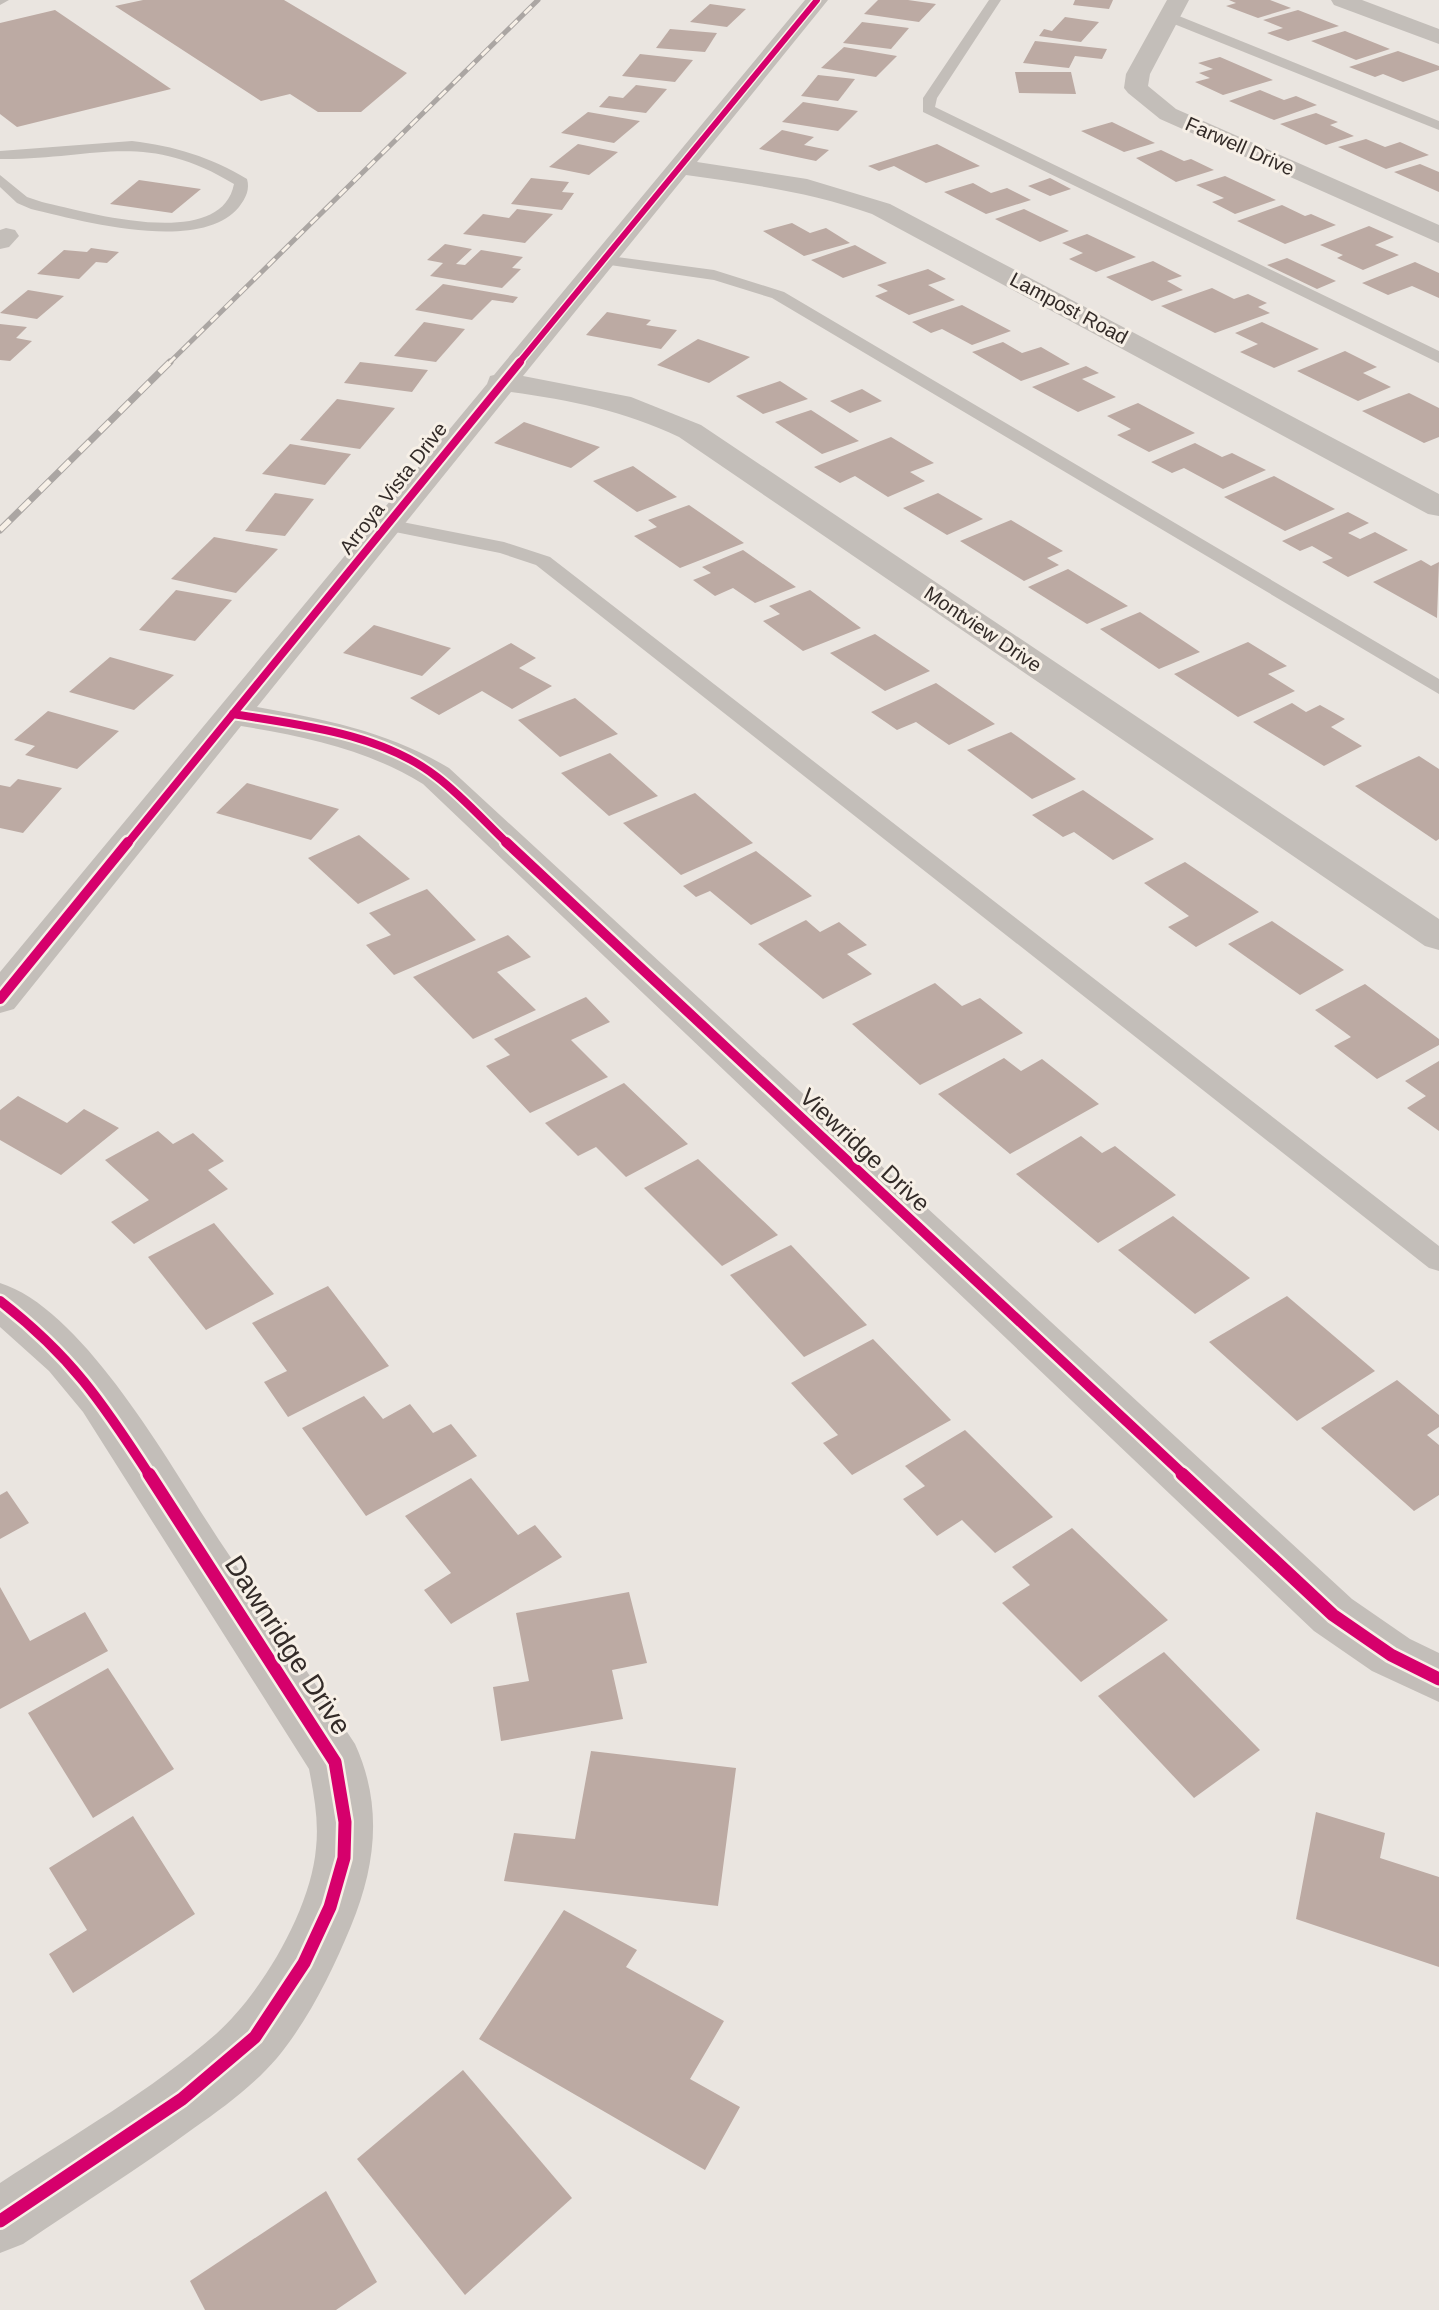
<svg xmlns="http://www.w3.org/2000/svg" width="1439" height="2310" font-family="Arial,sans-serif">
	<style>
		.building { fill: #bcaaa3 }
		.lines { fill: none; stroke-linecap: round; stroke-linejoin: round }
		.lane { fill: #c3beb9; fill-rule: evenodd }
		.street { fill: #c3beb9; fill-rule: evenodd }
		.rail-far1-casing { stroke: #aba6a3; stroke-width: 5 }
		.rail-casing { stroke: #aba6a3; stroke-width: 7 }
		.rail-far1 { stroke: #f7f0e7; stroke-width: 3; stroke-dasharray: 10; stroke-linecap: butt }
		.rail { stroke: #f7f0e7; stroke-width: 5; stroke-dasharray: 14; stroke-linecap: butt }
		.cycleway-far3-casing { stroke: #f7f0e7; stroke-width: 9 }
		.cycleway-far2-casing { stroke: #f7f0e7; stroke-width: 12 }
		.cycleway-far1-casing { stroke: #f7f0e7; stroke-width: 15 }
		.cycleway-casing { stroke: #f7f0e7; stroke-width: 18 }
		.cycleway-far3 { stroke: #d6006c; stroke-width: 6 }
		.cycleway-far2 { stroke: #d6006c; stroke-width: 8 }
		.cycleway-far1 { stroke: #d6006c; stroke-width: 10 }
		.cycleway { stroke: #d6006c; stroke-width: 13 }
		.labels { text-anchor: middle; dominant-baseline: central; stroke-width: 6; stroke-linejoin: round; paint-order: stroke }
		.far-street-label { font-size: 20px; fill: #332b28; stroke: #f7f0e7 }
		.street-label { font-size: 24px; fill: #332b28; stroke: #f7f0e7 }
		.near-street-label { font-size: 28px; fill: #332b28; stroke: #f7f0e7 }
	</style>
	<rect width="100%" height="100%" fill="#eae5e0"/>
	<!-- building -->
	<g class="building">
		<polygon points="143,0 284,0 407,73 361,112 318,112 290,94 261,101 115,6"/>
		<polygon points="878,0 908,0 936,4 919,22 864,14"/>
		<polygon points="1075,0 1113,0 1109,9 1073,5"/>
		<polygon points="1229,0 1270,0 1291,8 1258,18 1226,6 1236,3"/>
		<polygon points="710,4 746,9 727,27 690,22"/>
		<polygon points="55,10 171,89 17,127 0,114 0,23"/>
		<polygon points="1298,10 1339,26 1288,41 1267,33 1283,28 1263,20"/>
		<polygon points="1065,17 1099,22 1081,42 1039,36 1044,29 1052,31"/>
		<polygon points="862,22 909,28 891,49 843,43"/>
		<polygon points="670,29 717,33 705,52 656,48"/>
		<polygon points="1345,31 1390,49 1356,60 1311,41"/>
		<polygon points="1035,41 1107,49 1102,59 1075,56 1069,68 1023,63"/>
		<polygon points="844,47 897,56 876,77 821,68"/>
		<polygon points="1398,51 1439,66 1439,70 1403,82 1383,74 1375,77 1349,67"/>
		<polygon points="640,54 693,60 675,82 622,76"/>
		<polygon points="1220,57 1273,80 1223,95 1195,82 1210,78 1199,73 1213,69 1198,63"/>
		<polygon points="1015,72 1071,72 1076,94 1019,93"/>
		<polygon points="818,75 855,79 838,101 801,96"/>
		<polygon points="636,85 667,89 646,113 599,107 609,96 623,98"/>
		<polygon points="1260,90 1284,100 1296,96 1317,105 1274,120 1229,101"/>
		<polygon points="803,102 858,111 838,131 782,122"/>
		<polygon points="588,112 640,121 614,143 561,133"/>
		<polygon points="1316,113 1338,122 1330,125 1354,136 1326,145 1280,124"/>
		<polygon points="1112,122 1155,143 1124,152 1081,131"/>
		<polygon points="782,130 814,137 804,145 829,150 816,161 759,149"/>
		<polygon points="1366,139 1385,147 1400,142 1429,155 1386,169 1338,147"/>
		<polygon points="578,144 618,152 589,175 549,167"/>
		<polygon points="937,144 980,166 926,183 894,166 879,171 868,166"/>
		<polygon points="1161,150 1184,161 1191,159 1214,170 1176,182 1136,158"/>
		<polygon points="1420,164 1439,172 1439,192 1394,172"/>
		<polygon points="1225,176 1276,200 1235,214 1212,202 1224,198 1196,185"/>
		<polygon points="531,178 569,182 562,192 574,193 562,210 511,204"/>
		<polygon points="1050,178 1071,189 1050,196 1028,186"/>
		<polygon points="139,180 201,189 172,213 110,204"/>
		<polygon points="973,183 991,193 1007,188 1031,200 986,214 944,192"/>
		<polygon points="1282,205 1305,216 1311,214 1336,225 1285,244 1237,221"/>
		<polygon points="517,209 553,214 525,243 463,234 483,214 509,218"/>
		<polygon points="1024,209 1069,231 1040,242 995,219"/>
		<polygon points="792,223 810,233 826,228 850,243 804,256 763,231"/>
		<polygon points="1369,226 1394,237 1375,245 1399,255 1363,270 1337,258 1343,255 1320,245"/>
		<polygon points="1087,234 1136,257 1096,272 1069,259 1083,253 1062,243"/>
		<polygon points="445,244 472,249 456,264 465,265 481,250 523,257 512,268 521,269 502,288 430,276 443,263 427,260"/>
		<polygon points="855,245 887,263 843,278 811,260"/>
		<polygon points="91,248 119,252 107,263 96,262 79,279 37,274 64,250 87,252"/>
		<polygon points="1287,258 1336,281 1317,289 1267,265"/>
		<polygon points="1153,261 1182,276 1167,281 1183,290 1152,301 1106,277"/>
		<polygon points="1415,262 1439,273 1439,298 1412,286 1388,295 1362,283"/>
		<polygon points="928,269 946,279 928,285 955,300 909,315 875,296 888,291 877,285"/>
		<polygon points="443,284 518,297 513,303 492,300 472,320 415,310"/>
		<polygon points="1212,288 1234,299 1248,294 1267,303 1258,307 1270,313 1215,333 1161,306"/>
		<polygon points="28,290 64,296 37,319 0,313"/>
		<polygon points="962,305 1011,331 972,345 942,329 931,333 912,322"/>
		<polygon points="607,312 651,320 646,325 677,330 661,349 586,335"/>
		<polygon points="424,322 465,329 436,362 394,356"/>
		<polygon points="1262,322 1319,349 1274,368 1240,352 1258,344 1235,333"/>
		<polygon points="0,324 27,327 16,338 32,341 10,361 0,360"/>
		<polygon points="698,339 750,357 709,383 657,365"/>
		<polygon points="1003,342 1022,353 1041,347 1070,364 1021,381 972,352"/>
		<polygon points="1345,351 1377,367 1363,373 1391,387 1358,401 1297,371"/>
		<polygon points="360,362 428,370 412,392 344,383"/>
		<polygon points="1086,366 1099,373 1082,379 1116,397 1078,412 1032,387"/>
		<polygon points="780,381 808,399 763,414 736,396"/>
		<polygon points="862,389 882,401 850,413 830,401"/>
		<polygon points="1409,393 1439,408 1439,437 1424,443 1362,411"/>
		<polygon points="337,399 395,408 360,449 300,440"/>
		<polygon points="1138,403 1195,433 1149,452 1117,435 1131,429 1107,416"/>
		<polygon points="811,410 859,441 822,454 775,422"/>
		<polygon points="524,422 600,447 571,468 494,443"/>
		<polygon points="891,437 934,463 910,472 925,481 888,497 855,476 840,483 814,467"/>
		<polygon points="1195,443 1222,457 1232,453 1266,470 1223,489 1184,468 1172,473 1151,462"/>
		<polygon points="290,444 351,454 325,485 262,474"/>
		<polygon points="633,466 677,497 637,512 593,481"/>
		<polygon points="1274,476 1335,509 1285,531 1224,497"/>
		<polygon points="275,493 314,499 285,536 245,531"/>
		<polygon points="938,493 983,519 947,535 903,508"/>
		<polygon points="689,505 744,543 680,568 634,536 657,527 648,520"/>
		<polygon points="1348,512 1369,523 1348,533 1360,539 1375,532 1408,550 1348,577 1322,562 1333,558 1312,546 1300,551 1282,541"/>
		<polygon points="1011,520 1063,551 1047,558 1059,565 1024,581 960,541"/>
		<polygon points="214,537 278,549 236,593 171,579"/>
		<polygon points="743,550 796,587 755,603 733,588 715,596 693,580 711,573 702,567"/>
		<polygon points="1421,560 1431,566 1439,562 1437,618 1373,582"/>
		<polygon points="1068,569 1128,606 1087,624 1028,587"/>
		<polygon points="176,590 232,600 195,641 139,630"/>
		<polygon points="810,590 861,628 803,651 763,621 780,614 769,606"/>
		<polygon points="1140,612 1200,652 1159,669 1100,629"/>
		<polygon points="374,625 451,648 422,676 343,653"/>
		<polygon points="875,634 930,671 885,691 830,653"/>
		<polygon points="1248,642 1287,666 1268,674 1295,691 1238,717 1174,674"/>
		<polygon points="511,643 536,658 519,668 552,686 512,709 482,691 439,715 410,698"/>
		<polygon points="110,657 174,675 134,710 69,692"/>
		<polygon points="936,683 995,724 949,745 916,722 897,730 871,712"/>
		<polygon points="575,698 618,734 560,757 518,720"/>
		<polygon points="1292,703 1306,712 1320,705 1345,719 1331,727 1362,746 1324,766 1253,722"/>
		<polygon points="48,711 119,731 77,769 25,755 35,746 14,740"/>
		<polygon points="1011,732 1076,779 1032,799 967,750"/>
		<polygon points="610,753 658,796 609,816 561,773"/>
		<polygon points="1419,756 1439,769 1439,839 1436,841 1355,786"/>
		<polygon points="18,779 62,788 23,833 0,828 0,785 10,787"/>
		<polygon points="247,783 339,809 311,840 216,813"/>
		<polygon points="1083,790 1154,839 1113,860 1074,832 1063,837 1032,815"/>
		<polygon points="695,793 753,843 681,875 623,823"/>
		<polygon points="359,835 410,879 358,904 308,858"/>
		<polygon points="756,851 812,896 751,925 710,891 696,897 683,886"/>
		<polygon points="1185,862 1259,912 1196,947 1168,927 1189,916 1144,883"/>
		<polygon points="427,889 476,940 394,975 366,945 391,935 369,913"/>
		<polygon points="806,920 820,932 839,922 867,945 847,954 872,974 823,999 758,944"/>
		<polygon points="1272,921 1344,970 1300,995 1228,944"/>
		<polygon points="508,935 531,957 497,972 536,1010 473,1039 413,977"/>
		<polygon points="935,983 962,1006 980,998 1023,1033 920,1085 852,1024"/>
		<polygon points="1365,984 1439,1039 1439,1045 1377,1079 1334,1046 1351,1037 1315,1010"/>
		<polygon points="586,997 610,1022 571,1040 608,1077 530,1113 486,1066 510,1055 494,1039"/>
		<polygon points="1004,1058 1021,1071 1042,1059 1099,1104 1010,1154 938,1094"/>
		<polygon points="1439,1061 1439,1131 1407,1108 1426,1096 1405,1081"/>
		<polygon points="624,1083 688,1144 626,1177 596,1147 578,1156 545,1123"/>
		<polygon points="18,1096 67,1123 84,1109 119,1128 61,1175 0,1140 0,1110"/>
		<polygon points="158,1131 173,1144 193,1133 224,1161 208,1170 228,1189 134,1244 111,1222 149,1200 105,1160"/>
		<polygon points="1081,1136 1102,1153 1115,1146 1176,1195 1098,1243 1016,1174"/>
		<polygon points="698,1159 778,1235 722,1266 644,1188"/>
		<polygon points="1173,1216 1250,1278 1195,1314 1118,1250"/>
		<polygon points="214,1223 274,1294 206,1330 148,1257"/>
		<polygon points="791,1245 867,1325 804,1357 730,1275"/>
		<polygon points="328,1286 389,1366 288,1417 264,1382 287,1371 252,1323"/>
		<polygon points="1287,1296 1375,1371 1297,1421 1209,1342"/>
		<polygon points="873,1339 951,1420 852,1475 823,1443 838,1435 791,1383"/>
		<polygon points="1397,1380 1439,1415 1439,1427 1427,1435 1439,1445 1439,1495 1414,1511 1321,1428"/>
		<polygon points="364,1396 383,1419 410,1404 433,1433 451,1424 477,1456 366,1516 302,1428"/>
		<polygon points="965,1430 1053,1517 995,1553 962,1520 937,1536 903,1499 925,1486 905,1466"/>
		<polygon points="471,1478 518,1535 535,1525 562,1557 451,1624 424,1590 451,1573 405,1516"/>
		<polygon points="7,1491 29,1523 0,1539 0,1495"/>
		<polygon points="1072,1528 1168,1620 1081,1682 1002,1603 1030,1585 1012,1567"/>
		<polygon points="0,1587 30,1641 85,1612 108,1651 0,1709"/>
		<polygon points="629,1592 647,1663 612,1670 623,1719 501,1741 493,1687 529,1681 516,1613"/>
		<polygon points="1164,1652 1260,1750 1194,1798 1098,1696"/>
		<polygon points="108,1668 174,1769 93,1818 28,1713"/>
		<polygon points="591,1751 736,1768 718,1906 504,1881 514,1833 575,1839"/>
		<polygon points="1316,1812 1385,1833 1380,1858 1439,1877 1439,1967 1296,1919"/>
		<polygon points="133,1816 195,1914 73,1993 49,1954 87,1930 49,1868"/>
		<polygon points="564,1910 637,1950 626,1967 724,2021 690,2079 740,2107 705,2170 479,2039"/>
		<polygon points="463,2070 572,2198 465,2295 357,2159"/>
		<polygon points="326,2191 377,2282 336,2310 205,2310 190,2281"/>
	</g>
	<g class="lines">
		<!-- lane -->
		<g class="lane">
			<polygon points="0,0 9,0 0,5"/>
			<polygon points="989,0 1001,0 937,98 935,107 1439,351 1439,363 923,112 923,98"/>
			<polygon points="1164,14 1174,14 1439,121 1439,130 1164,20"/>
			<path d="M132,141C174,146 211,157 247,179C250,189 246,198 239,207C201,254 81,221 31,209L17,203L0,187V175L27,197L42,202C86,212 221,252 234,184C144,129 94,160 0,159V151Z"/>
			<polygon points="602,255 714,270 784,292 1439,679 1439,694 772,298 714,280 596,263 596,257"/>
			<polygon points="387,519 504,542 550,557 1439,1246 1439,1271 1429,1268 536,565 500,553 380,529 378,525"/>
		</g>
		<!-- street -->
		<g class="street">
			<path d="M805,0H828L697,162L807,179L890,204L1439,494V516L1428,514L872,214C812,192 749,184 686,175L523,376L631,397L701,425L1439,919V950L1425,946L679,437C625,411 570,400 511,392L257,707C324,719 389,732 449,768L1352,1599L1410,1639L1439,1653V1702L1372,1671L1314,1631L423,784C366,749 306,737 241,726L14,1009L0,1013V972L487,384L490,376L494,375Z"/>
			<polygon points="1167,0 1189,0 1150,74 1148,86 1176,109 1439,225 1439,243 1160,119 1128,93 1124,88 1126,74"/>
			<polygon points="1331,0 1362,0 1439,29 1439,44 1334,5"/>
			<polygon points="6,228 15,230 19,236 9,247 0,249 0,230"/>
			<path d="M0,1283C84,1309 172,1468 219,1540C265,1608 310,1676 355,1744C383,1805 376,1866 351,1926C332,1972 309,2019 277,2058C254,2085 223,2108 194,2128C138,2169 80,2205 23,2244L0,2253V2183C73,2135 151,2091 216,2034C262,1993 311,1909 316,1848C319,1821 314,1795 309,1769L83,1412L49,1371L0,1327Z"/>
		</g>
		<defs>
			<polyline id="rail-far1" points="168,364 538,0"/>
			<polyline id="rail" points="0,530 170,362"/>
		</defs>
		<!-- rail-far1 casing -->
		<use href="#rail-far1" class="rail-far1-casing"/>
		<!-- rail casing -->
		<use href="#rail" class="rail-casing"/>
		<!-- rail-far1 -->
		<use href="#rail-far1" class="rail-far1"/>
		<!-- rail -->
		<use href="#rail" class="rail"/>
		<defs>
			<polyline id="cycleway-far3" points="518,364 817,0"/>
			<g id="cycleway-far2">
				<path d="M233,714C300,725 381,733 437,777C462,796 485,822 508,844"/>
				<polyline points="127,844 520,362"/>
			</g>
			<g id="cycleway-far1">
				<polyline points="506,842 1185,1476"/>
				<polyline points="0,999 128,842"/>
				<path d="M0,1301C71,1356 102,1402 150,1476"/>
			</g>
			<g id="cycleway">
				<polyline points="1182,1474 1333,1615 1391,1655 1439,1679"/>
				<polyline points="0,2221 182,2099 255,2037 304,1963 330,1907 344,1858 345,1822 335,1762 149,1474"/>
			</g>
		</defs>
		<!-- cycleway-far3 casing -->
		<use href="#cycleway-far3" class="cycleway-far3-casing"/>
		<!-- cycleway-far2 casing -->
		<use href="#cycleway-far2" class="cycleway-far2-casing"/>
		<!-- cycleway-far1 casing -->
		<use href="#cycleway-far1" class="cycleway-far1-casing"/>
		<!-- cycleway casing -->
		<use href="#cycleway" class="cycleway-casing"/>
		<!-- cycleway-far3 -->
		<use href="#cycleway-far3" class="cycleway-far3"/>
		<!-- cycleway-far2 -->
		<use href="#cycleway-far2" class="cycleway-far2"/>
		<!-- cycleway-far1 -->
		<use href="#cycleway-far1" class="cycleway-far1"/>
		<!-- cycleway -->
		<use href="#cycleway" class="cycleway"/>
	</g>
	<g class="labels">
		<!-- far-street labels -->
		<g class="far-street-label">
			<text transform="translate(1240 146) rotate(24)">Farwell Drive</text>
			<text transform="translate(1069 308) rotate(28)">Lampost Road</text>
			<text transform="translate(393 488) rotate(-52)">Arroya Vista Drive</text>
			<text transform="translate(983 629) rotate(34)">Montview Drive</text>
		</g>
		<!-- street labels -->
		<g class="street-label">
			<text transform="translate(865 1150) rotate(43)">Viewridge Drive</text>
		</g>
		<!-- near-street labels -->
		<g class="near-street-label">
			<text transform="translate(288 1645) rotate(57)">Dawnridge Drive</text>
		</g>
	</g>
</svg>
